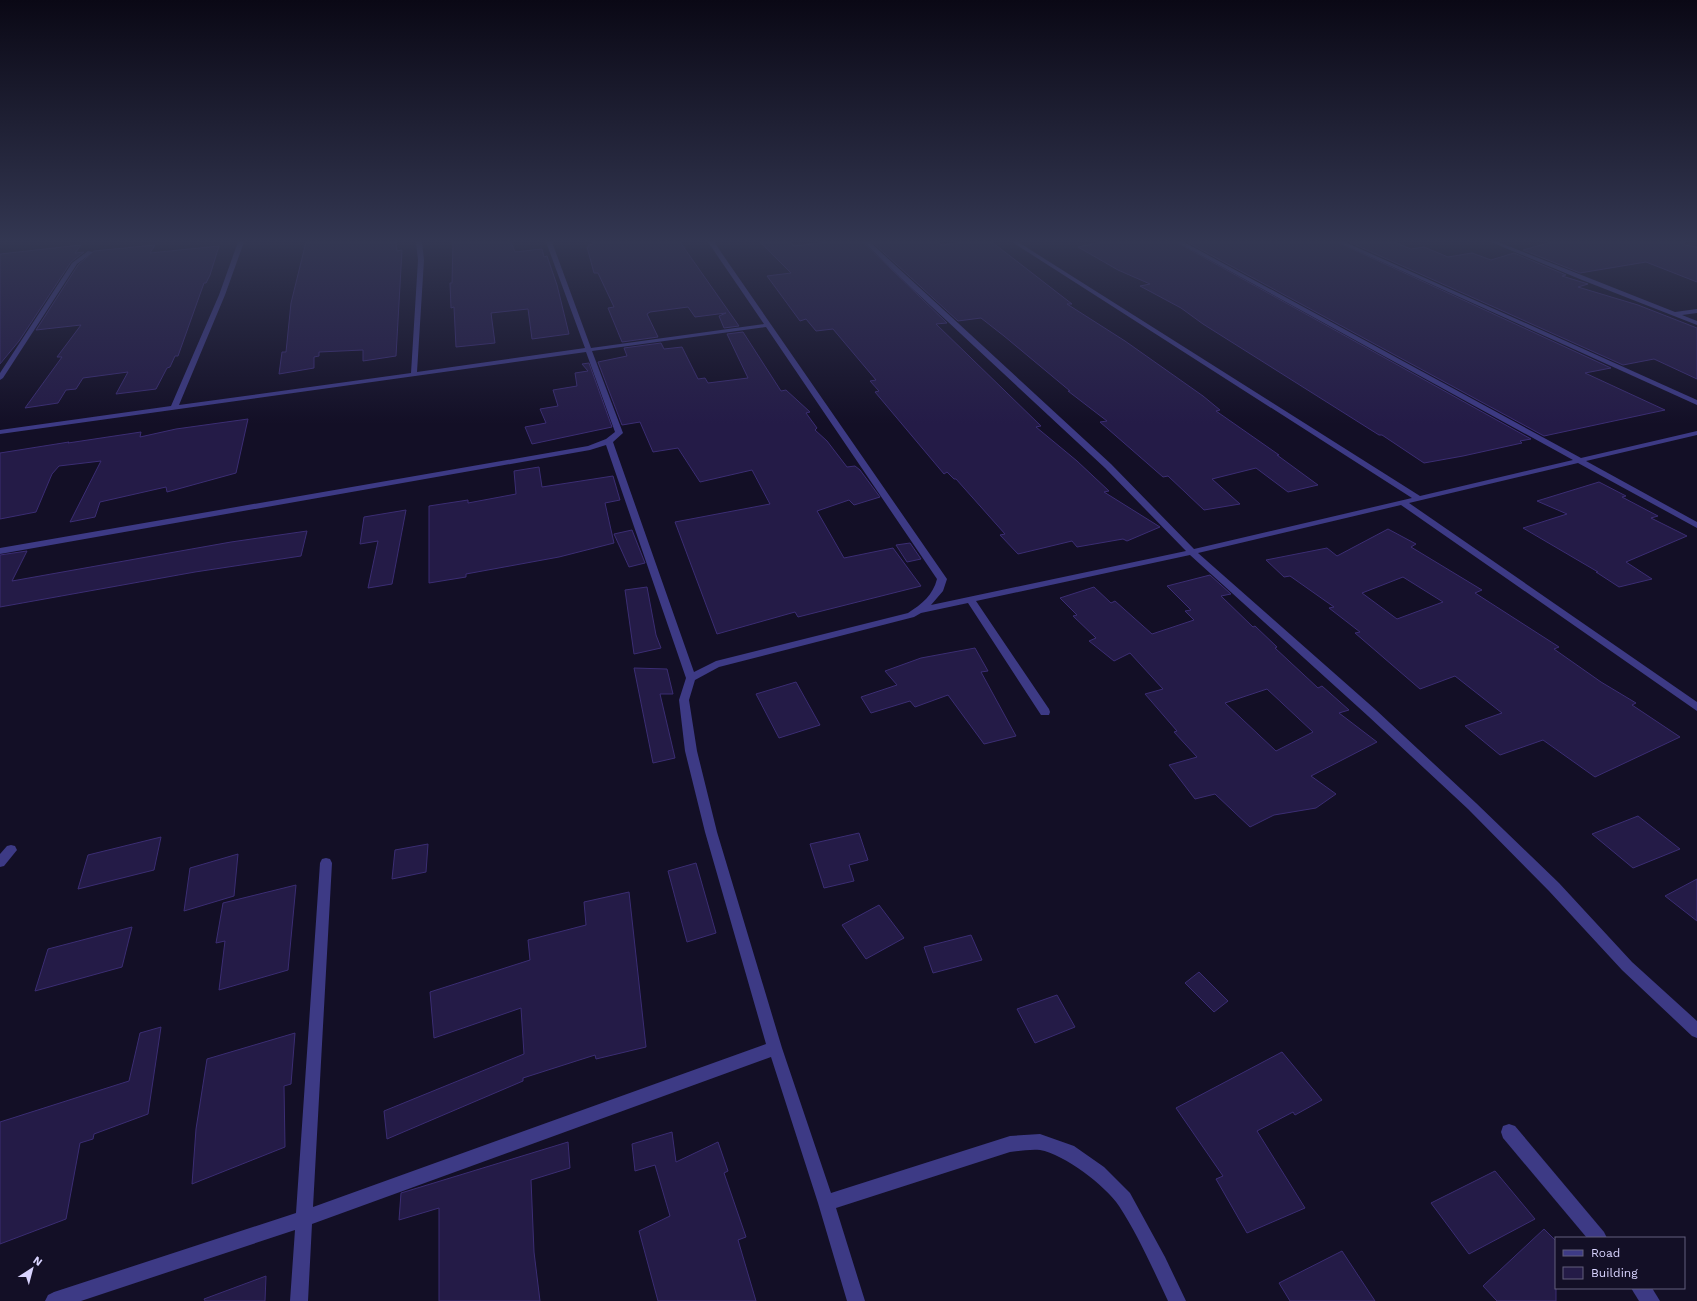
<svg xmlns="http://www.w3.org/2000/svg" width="1697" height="1301" font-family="'Work Sans',sans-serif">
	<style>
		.building { fill: #241b47; stroke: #3b2d73; fill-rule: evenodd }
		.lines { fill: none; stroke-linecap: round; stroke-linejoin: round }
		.minor { fill: #3d3a85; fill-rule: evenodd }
	</style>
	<rect width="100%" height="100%" fill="#130f26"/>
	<!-- building -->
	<g class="building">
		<polygon points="306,242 396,242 397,251 402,250 396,356 363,361 363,350 319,352 319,356 314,357 314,368 279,374 282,352 286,352 291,303"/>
		<polygon points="453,242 511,242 515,252 542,249 544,257 547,256 557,285 569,334 532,339 528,309 491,313 495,343 456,347 454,307 451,308 450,283 452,283"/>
		<polygon points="593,242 680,242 739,326 724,328 719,316 726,313 695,317 688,307 650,312 647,314 658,337 622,342 608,308 614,307 598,273 594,273 587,247 589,247 588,245 594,244"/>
		<polygon points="760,242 790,242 794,246 830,242 863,242 947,323 936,324 1041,426 1036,427 1077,461 1109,491 1104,492 1160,527 1127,541 1123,539 1077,547 1072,541 1018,554 1000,535 1005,534 956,479 954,479 947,472 944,474 875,392 879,391 870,381 876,380 833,329 816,331 806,319 800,321 767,276 791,273"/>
		<polygon points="872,242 936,242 943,245 964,242 992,242 1072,304 1067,304 1125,341 1203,396 1220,410 1216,411 1279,455 1277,455 1318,485 1288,492 1256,468 1212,479 1240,504 1204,510 1168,476 1163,477 1100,422 1107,421 1068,391 1070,391 1004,336 981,318 958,321"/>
		<polygon points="1102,242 1176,242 1531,439 1520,441 1522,443 1463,456 1424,463 1382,435 1379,435 1203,324 1181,308 1140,286 1150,284 1118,270 1078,247"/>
		<polygon points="1187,242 1337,242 1611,368 1585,373 1665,410 1544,436"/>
		<polygon points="1349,242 1394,242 1411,249 1424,247 1448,257 1472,253 1491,260 1514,253 1566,275 1562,276 1588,284 1578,287 1638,305 1697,328 1697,379 1654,359 1623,365"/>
		<polygon points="1552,242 1684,242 1685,245 1697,247 1697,282 1646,262 1580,273 1523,250"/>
		<polygon points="81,245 75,253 84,252 71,262 19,341 0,364 0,254"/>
		<polygon points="155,245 150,253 219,246 210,275 206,283 204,283 178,356 175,356 170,367 167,368 156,389 116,394 128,372 83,378 76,389 66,390 58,403 25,408 62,357 57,357 81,325 36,330 78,265 94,251"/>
		<polygon points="743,332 781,391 786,390 810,412 806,413 817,428 815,430 827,441 847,467 855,466 860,470 880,497 854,505 849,500 817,511 844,558 893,548 921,586 798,617 795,612 717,634 675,522 770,504 752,470 700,482 678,448 653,452 640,422 622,425 598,362 627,356 624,348 661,343 664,349 682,347 698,379 705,378 708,383 748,378 727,334"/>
		<polygon points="589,363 612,427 532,444 525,427 546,423 540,409 558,406 553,390 577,386 575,373 588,371 582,364"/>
		<polygon points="248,419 236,473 167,492 166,487 100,502 95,517 70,522 101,461 59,466 52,474 36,512 0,519 0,453 69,442 68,443 141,432 140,437 176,429"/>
		<polygon points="539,467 542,487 613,476 620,500 605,503 614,543 559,557 466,574 466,577 429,583 429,506 468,500 468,503 516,494 514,471"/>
		<polygon points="1599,482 1626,496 1622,497 1658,516 1651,518 1687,536 1626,562 1652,579 1619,587 1596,572 1598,572 1523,528 1567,514 1537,501"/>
		<polygon points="406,510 392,584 368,588 378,541 360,544 364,517"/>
		<path d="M1388,529L1416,544L1411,547L1482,590L1475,593L1559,647L1554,649L1601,682L1636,703L1632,705L1680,737L1595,777L1543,740L1500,755L1465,726L1502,713L1455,676L1420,689L1355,633L1360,632L1329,608L1334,607L1290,576L1284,577L1266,560L1327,548L1337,556ZM1403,577L1443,602L1397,619L1362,593Z"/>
		<polygon points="632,530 645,563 629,567 614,534"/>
		<polygon points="307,531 301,556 195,572 0,607 0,555 27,551 12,581 231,542"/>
		<polygon points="910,543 921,559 907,562 896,545"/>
		<path d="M1210,575L1231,594L1221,596L1253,627L1255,626L1277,647L1275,648L1318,688L1322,686L1349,710L1339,713L1377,742L1311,776L1336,794L1316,808L1274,815L1250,827L1215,794L1195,799L1169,765L1197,757L1174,732L1177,731L1145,694L1163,689L1130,653L1114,661L1089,641L1096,638L1073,616L1077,615L1060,598L1094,587L1111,603L1115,601L1152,634L1194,620L1185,611L1191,610L1167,586ZM1267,689L1313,732L1276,751L1225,703Z"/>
		<polygon points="647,587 656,635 661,648 634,654 625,590"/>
		<polygon points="975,648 988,671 981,672 1016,736 984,744 948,695 915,707 910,701 871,713 861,697 897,685 885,671 921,658"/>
		<polygon points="634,668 667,669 673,694 660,694 675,758 653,763"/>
		<polygon points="796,682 820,725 779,738 756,694"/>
		<polygon points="1638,816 1680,849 1633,868 1592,834"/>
		<polygon points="859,833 868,860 849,865 854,881 824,888 810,844"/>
		<polygon points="161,837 154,870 78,889 88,855"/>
		<polygon points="428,844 426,872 392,879 395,850"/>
		<polygon points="238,854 234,896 184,911 190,868"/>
		<polygon points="696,863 716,933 687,942 668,871"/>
		<polygon points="1697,879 1697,921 1665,896"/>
		<polygon points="296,885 288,970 219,990 225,941 216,943 223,903"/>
		<polygon points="629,892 646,1047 596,1059 595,1055 523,1078 523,1081 387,1139 384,1111 524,1054 521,1008 434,1038 430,992 530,960 528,940 586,925 584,902"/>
		<polygon points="879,905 904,938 866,959 842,925"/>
		<polygon points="132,927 122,967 35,991 48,949"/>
		<polygon points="971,935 982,960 933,973 924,947"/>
		<polygon points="1199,972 1228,1001 1214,1012 1185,983"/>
		<polygon points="1057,995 1075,1027 1035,1043 1017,1009"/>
		<polygon points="161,1027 148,1114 94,1134 93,1139 80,1143 66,1219 0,1244 0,1122 129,1081 140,1033"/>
		<polygon points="295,1033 291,1084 284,1086 285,1147 192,1184 196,1129 207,1059"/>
		<polygon points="1282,1052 1322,1100 1295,1115 1293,1112 1257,1131 1305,1208 1247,1233 1216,1179 1223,1176 1176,1108"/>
		<polygon points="672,1132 676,1162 718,1142 728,1171 724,1173 746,1237 738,1240 756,1301 658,1301 639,1231 670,1216 655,1165 635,1171 632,1144"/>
		<polygon points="568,1142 570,1168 531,1180 534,1252 540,1301 439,1301 439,1208 399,1220 401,1193"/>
		<polygon points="1495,1171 1535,1219 1469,1254 1431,1203"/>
		<polygon points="1544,1229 1556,1241 1556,1301 1497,1301 1483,1286"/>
		<polygon points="1342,1251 1375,1301 1290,1301 1279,1283"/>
		<polygon points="266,1276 265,1301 205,1301 204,1299"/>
	</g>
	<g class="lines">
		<!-- minor -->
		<g class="minor">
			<path d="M238,242H244L225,295L179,405L411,373L418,260L416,242H422L424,260L417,372L585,348L546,242H552L591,348L764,324L708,242H714L947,579L943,591L931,605L1186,551L1105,468L903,280L864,242H870L1111,464L1194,549L1412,498L1012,242H1018L1420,496L1573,460L1177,242H1184L1581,458L1697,431V435L1586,461L1697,522V528L1578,463L1409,503L1697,702V711L1401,505L1198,553L1376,710L1476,803L1559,883L1632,962L1697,1021V1038L1692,1036L1622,970L1549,891L1468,809L1368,716L1190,555L976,601L1049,709L1050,712L1049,715H1041L968,603L921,613L914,617L719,667L695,680L689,700L697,751L717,832L782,1048L831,1193L1010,1136L1040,1134L1074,1146L1104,1167L1130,1193L1165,1257L1186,1301H1168C1153,1269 1138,1235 1119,1206C1106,1186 1064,1154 1040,1150C1031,1149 1019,1151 1010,1152L836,1208L865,1301H847L818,1203L771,1057L312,1224L308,1301H290L295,1230L81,1301H45L48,1295L54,1292L296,1213L320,863L322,859L326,858L330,859L332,863L313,1207L766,1044L705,832L685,751L679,700L686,678L606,445L590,450L0,554V548L588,446L606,439L615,432L586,352L0,434V430L171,406L219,295ZM766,327L937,579C933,595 922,604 908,613L716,661L694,672L613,442L623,433L592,351Z"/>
			<polygon points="1338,242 1345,242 1697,400 1697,405"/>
			<polygon points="1491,242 1498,242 1675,312 1697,309 1697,313 1682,315 1697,321 1697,325 1582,280"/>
			<polygon points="88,251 93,252 77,264 3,378 0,380 0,373 72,263"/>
			<polygon points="11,845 15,846 17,850 4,866 0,867 0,854 7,846"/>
			<polygon points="1509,1124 1515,1126 1604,1232 1607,1238 1587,1238 1503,1138 1501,1132 1503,1126"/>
			<polygon points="1631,1288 1652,1288 1660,1301 1639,1301"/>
		</g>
	</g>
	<!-- sky -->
	<linearGradient id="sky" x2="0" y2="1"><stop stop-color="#0a0815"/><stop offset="0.57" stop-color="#333752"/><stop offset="1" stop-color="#333752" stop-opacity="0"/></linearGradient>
	<rect width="1697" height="424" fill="url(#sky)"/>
	<!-- legend -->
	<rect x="1555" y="1237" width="130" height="52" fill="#130f26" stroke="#625e7d"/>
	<rect x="1563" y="1250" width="20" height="6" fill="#3d3a85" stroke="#625e7d"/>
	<text x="1591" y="1257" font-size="12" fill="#d9d4ff">Road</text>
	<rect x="1563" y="1267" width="20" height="12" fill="#241b47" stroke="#625e7d"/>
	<text x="1591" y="1277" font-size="12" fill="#d9d4ff">Building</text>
	<!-- north arrow -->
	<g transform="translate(32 1269) rotate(36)" stroke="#130f26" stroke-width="3" paint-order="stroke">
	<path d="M0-3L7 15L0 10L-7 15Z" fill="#d9d4ff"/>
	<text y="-6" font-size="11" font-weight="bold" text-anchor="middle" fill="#d9d4ff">N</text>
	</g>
</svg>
